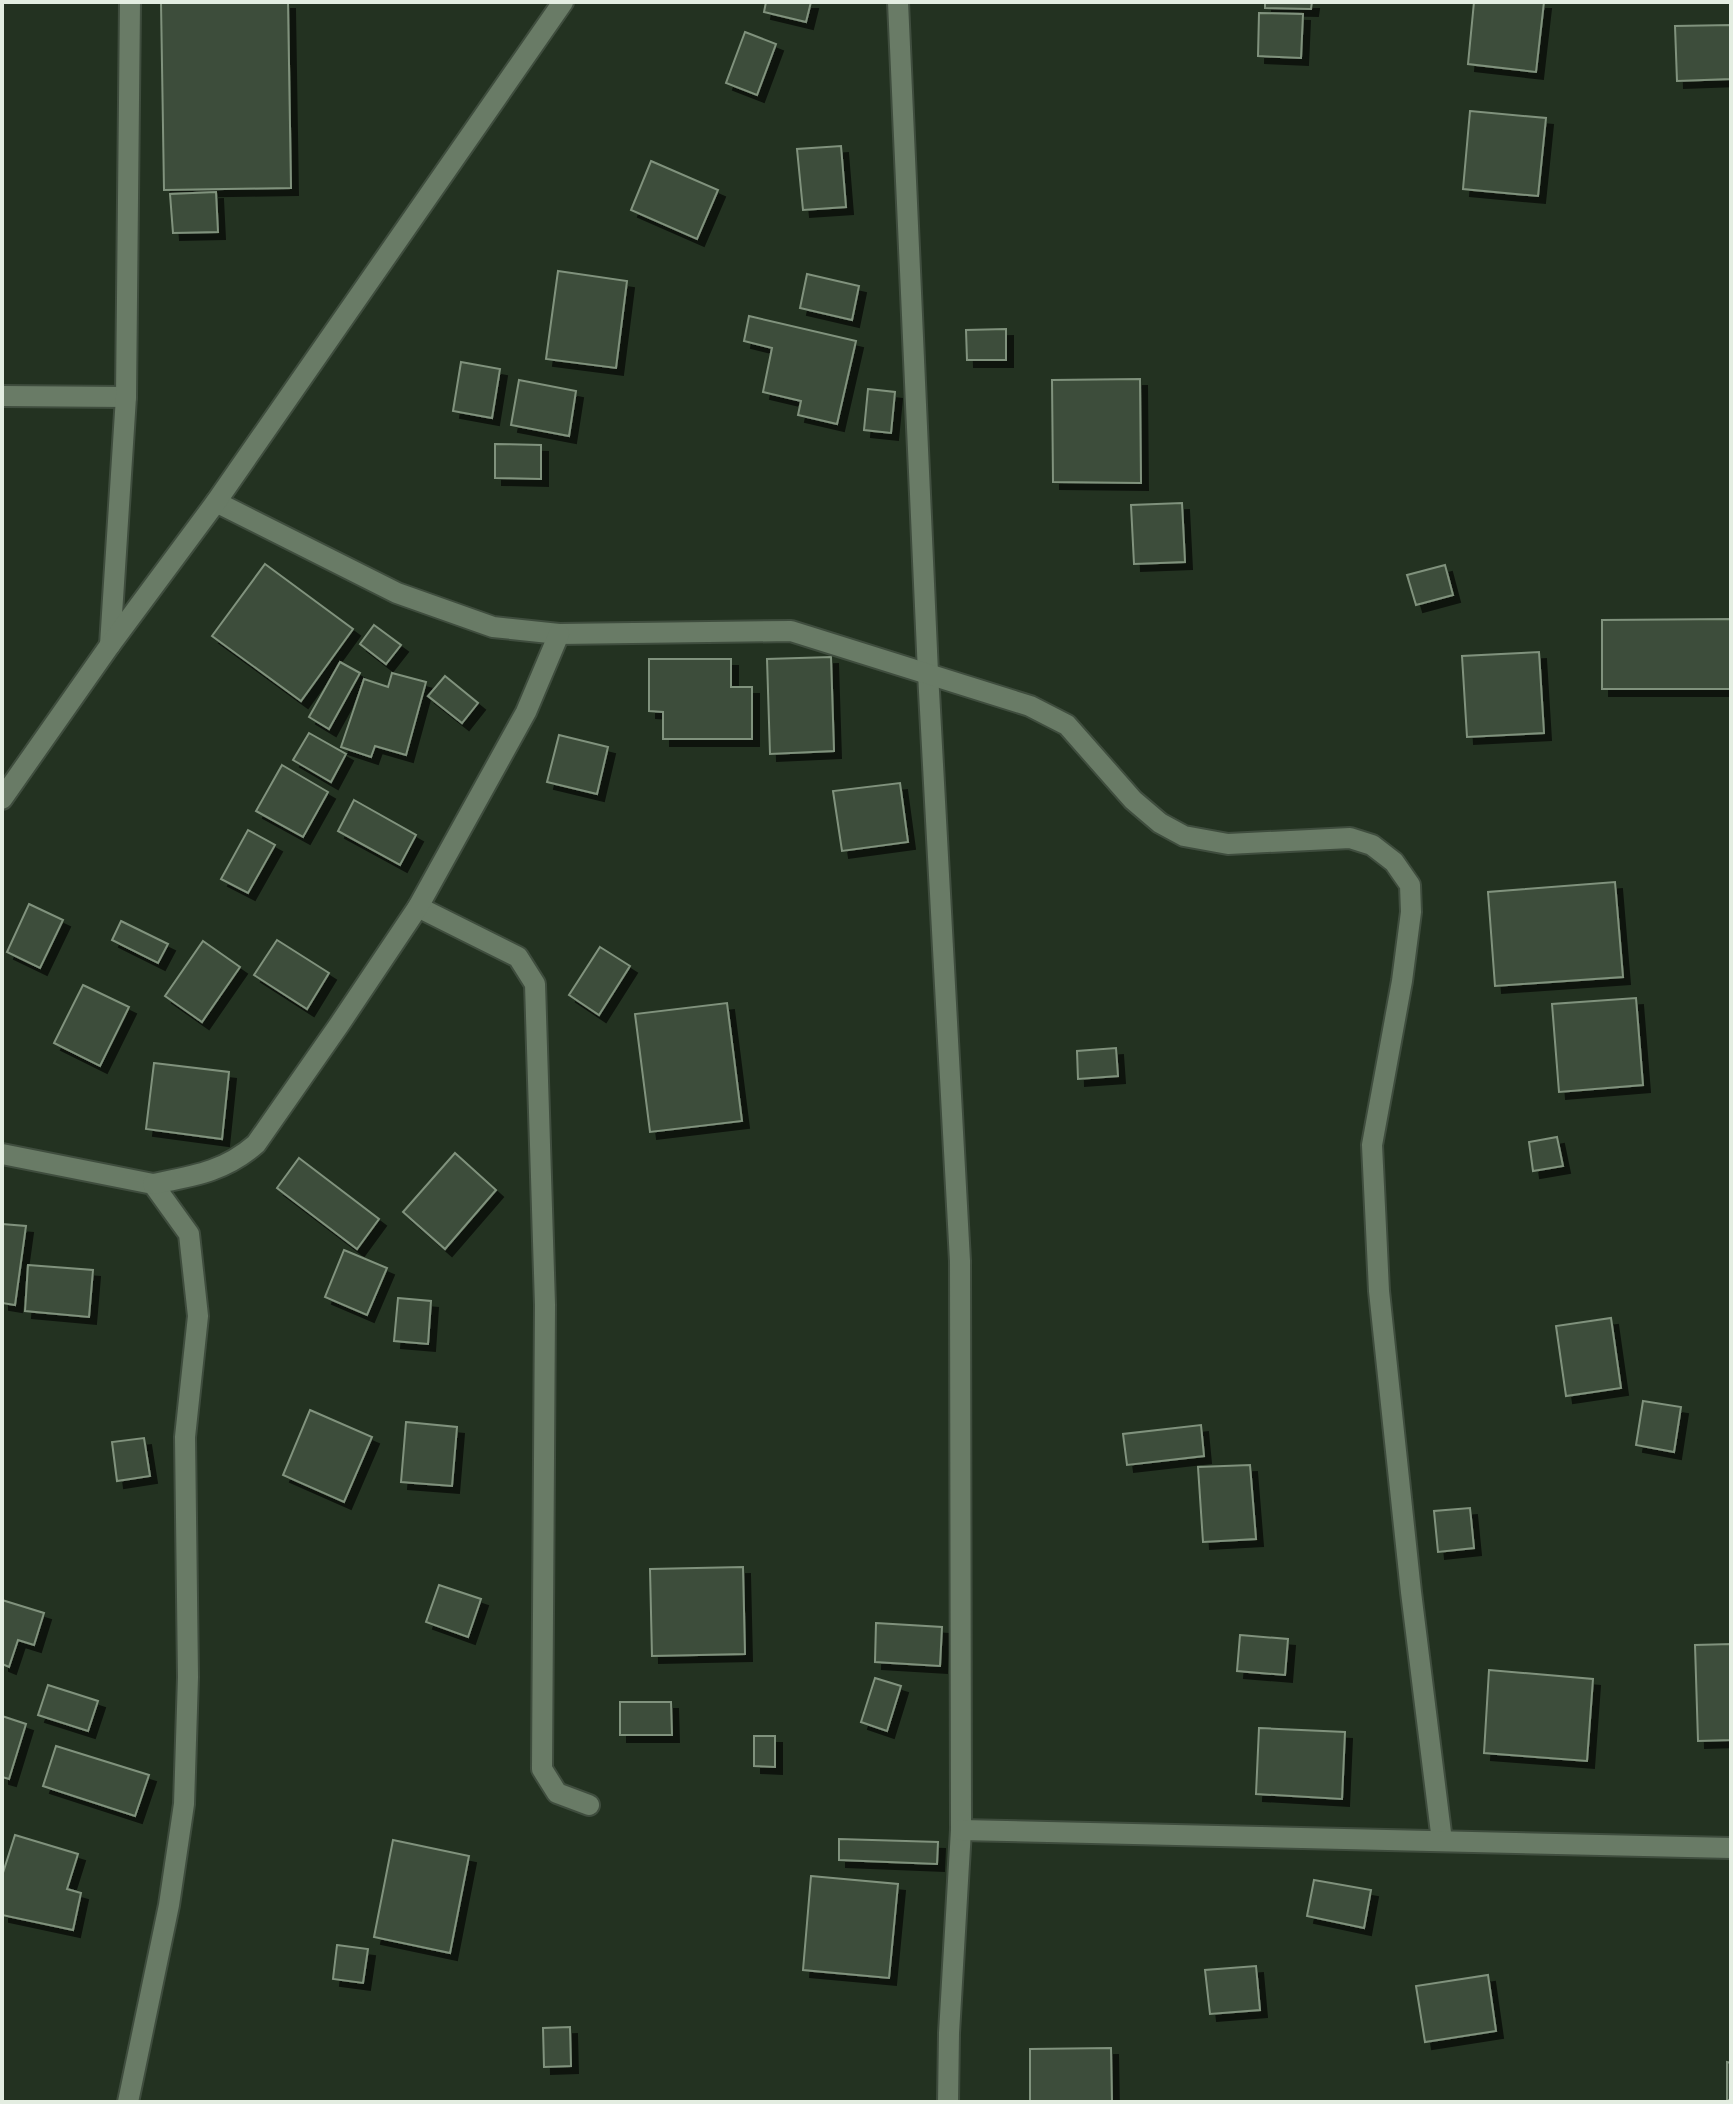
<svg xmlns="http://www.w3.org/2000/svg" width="1733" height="2104" font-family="Inter,sans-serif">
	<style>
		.building { fill: #3d4d3a; stroke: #80927d; stroke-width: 2; filter: url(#shadow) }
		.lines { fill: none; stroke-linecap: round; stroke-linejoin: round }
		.minor-casing { stroke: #3f4d3e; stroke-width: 24 }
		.secondary-casing { stroke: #3f4d3e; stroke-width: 24 }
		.minor { stroke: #697b66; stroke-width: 20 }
		.secondary { stroke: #697b66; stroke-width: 20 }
	</style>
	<defs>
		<filter id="shadow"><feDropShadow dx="7" dy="7" stdDeviation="0" flood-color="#0009"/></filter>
	</defs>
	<rect width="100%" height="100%" fill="#233221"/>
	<!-- building -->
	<g class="building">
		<polygon points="161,2 288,2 291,188 164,190"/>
		<polygon points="766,2 811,2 806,22 764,12"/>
		<polygon points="1265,2 1312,2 1311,9 1265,8"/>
		<polygon points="1474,2 1544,2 1536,72 1468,64"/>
		<polygon points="1259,13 1303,14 1301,58 1258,56"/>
		<polygon points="1731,25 1731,79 1677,81 1675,26"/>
		<polygon points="745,32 776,44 757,95 726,83"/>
		<polygon points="1470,111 1546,118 1538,196 1463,189"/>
		<polygon points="841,146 846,207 803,210 797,149"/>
		<polygon points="651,161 718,190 697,239 631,210"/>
		<polygon points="216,192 218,232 173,233 170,194"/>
		<polygon points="558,271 627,281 616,368 546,359"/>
		<polygon points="807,274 859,286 852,320 800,308"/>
		<polygon points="749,316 856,341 837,424 798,415 801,401 763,392 772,348 744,341"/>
		<polygon points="1006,329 1006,360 967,360 966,330"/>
		<polygon points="461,362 500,369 492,418 453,411"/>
		<polygon points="1140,379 1141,483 1053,482 1052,380"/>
		<polygon points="519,380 576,391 569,436 511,425"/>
		<polygon points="868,389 895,392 891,433 864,430"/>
		<polygon points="495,444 541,445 541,479 495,478"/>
		<polygon points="1182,503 1185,562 1134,564 1131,505"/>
		<polygon points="265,564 353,629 301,701 212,636"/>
		<polygon points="1445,565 1453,595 1416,605 1407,575"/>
		<polygon points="1731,619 1731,689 1602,689 1602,620"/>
		<polygon points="374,625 401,645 386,664 360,644"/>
		<polygon points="1539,652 1544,733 1467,737 1462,656"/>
		<polygon points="831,657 834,751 770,754 767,659"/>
		<polygon points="649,659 731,659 731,687 752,687 752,739 663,739 663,712 649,711"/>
		<polygon points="340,662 360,673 329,729 309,717"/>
		<polygon points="392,673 426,682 406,755 375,746 371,757 341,747 364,679 388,687"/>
		<polygon points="445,676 478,703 462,723 428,696"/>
		<polygon points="309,733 346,754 331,782 293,760"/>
		<polygon points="559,735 608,747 597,794 547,782"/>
		<polygon points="282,765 328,792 303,837 256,811"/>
		<polygon points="900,783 908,842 842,851 833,791"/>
		<polygon points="354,800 416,835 400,865 338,831"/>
		<polygon points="248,830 275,845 248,893 221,879"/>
		<polygon points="1615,882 1623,977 1495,986 1488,892"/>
		<polygon points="29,904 63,920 40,968 7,952"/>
		<polygon points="121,921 168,944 158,963 112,940"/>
		<polygon points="277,940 329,973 307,1009 254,975"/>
		<polygon points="203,941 240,967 202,1022 165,996"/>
		<polygon points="600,947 630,966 599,1015 569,995"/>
		<polygon points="83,985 129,1007 100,1066 54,1043"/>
		<polygon points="1636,998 1643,1085 1559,1092 1552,1004"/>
		<polygon points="727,1003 742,1121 650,1132 635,1014"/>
		<polygon points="1116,1048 1118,1076 1078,1079 1077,1051"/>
		<polygon points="154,1063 229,1072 222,1139 146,1129"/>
		<polygon points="1557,1137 1563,1166 1533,1171 1529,1142"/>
		<polygon points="455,1153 496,1190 445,1249 403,1212"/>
		<polygon points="299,1158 379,1219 357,1249 277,1188"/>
		<polygon points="2,1224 26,1226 15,1305 2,1303"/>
		<polygon points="344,1250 387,1268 367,1315 325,1297"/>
		<polygon points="28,1265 93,1270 89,1317 25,1311"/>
		<polygon points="398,1298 431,1301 428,1344 394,1341"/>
		<polygon points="1611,1318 1621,1388 1566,1396 1556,1326"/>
		<polygon points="1643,1401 1681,1407 1674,1452 1636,1445"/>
		<polygon points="310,1410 372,1437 344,1502 283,1475"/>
		<polygon points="406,1422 457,1427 452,1486 401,1482"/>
		<polygon points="1201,1425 1204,1456 1127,1465 1123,1434"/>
		<polygon points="144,1438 150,1476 117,1481 112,1442"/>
		<polygon points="1250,1465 1256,1539 1203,1542 1198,1467"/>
		<polygon points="1470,1508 1474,1548 1438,1552 1434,1511"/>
		<polygon points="743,1567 745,1654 652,1656 650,1569"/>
		<polygon points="439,1585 481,1599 468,1637 426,1622"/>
		<polygon points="2,1600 44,1613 34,1645 18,1640 9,1667 2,1664"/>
		<polygon points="876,1623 942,1627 940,1666 875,1662"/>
		<polygon points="1240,1635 1288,1639 1285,1675 1237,1671"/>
		<polygon points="1731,1644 1731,1740 1698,1741 1695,1645"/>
		<polygon points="1489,1670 1593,1679 1587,1761 1484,1753"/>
		<polygon points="875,1678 901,1686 887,1731 861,1722"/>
		<polygon points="48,1685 98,1701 88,1731 38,1715"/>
		<polygon points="620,1702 671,1702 672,1735 620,1735"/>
		<polygon points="2,1716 26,1724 9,1779 2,1777"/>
		<polygon points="1259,1728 1345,1732 1342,1799 1256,1794"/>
		<polygon points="754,1736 775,1736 775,1767 754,1766"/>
		<polygon points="56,1746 149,1775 135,1816 43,1786"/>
		<polygon points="15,1835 78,1854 67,1889 81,1893 73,1930 2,1915 2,1876"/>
		<polygon points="839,1839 938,1842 937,1864 839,1860"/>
		<polygon points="393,1840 469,1856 450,1953 374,1937"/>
		<polygon points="811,1876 898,1884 889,1978 803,1970"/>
		<polygon points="1314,1880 1371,1890 1364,1928 1307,1916"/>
		<polygon points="337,1945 368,1949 363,1983 333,1979"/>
		<polygon points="1256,1966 1260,2010 1210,2014 1205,1970"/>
		<polygon points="1488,1975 1496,2031 1425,2042 1416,1986"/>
		<polygon points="570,2027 571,2066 544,2067 543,2028"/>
		<polygon points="1111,2048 1112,2102 1030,2102 1030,2049"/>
		<polygon points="1727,2062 1731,2063 1731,2100 1727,2100"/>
	</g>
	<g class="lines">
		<defs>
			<g id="minor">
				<polyline points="898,2 928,673 960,1261 961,1830 949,2033 948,2102"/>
				<polyline points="2,396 126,397"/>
				<polyline points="216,502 397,593 493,627 559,634 791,631 1030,706 1067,725 1133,800 1160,823 1184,836 1228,844 1350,838 1372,845 1394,862 1410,885 1411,912 1402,981 1372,1145 1379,1291 1411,1592 1442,1841"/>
				<polyline points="110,645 126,397 130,2"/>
				<polyline points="418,907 518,957 535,984 545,1305 542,1769 557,1793 589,1805"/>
				<polyline points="2,1154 153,1184 189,1234 198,1316 185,1437 188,1677 184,1804 169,1905 128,2102"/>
				<path d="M153,1184C193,1176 224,1172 256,1144L339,1025L418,907L526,712L559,634"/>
				<polyline points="961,1830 1731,1848"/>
			</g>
			<polyline id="secondary" points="2,799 110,645 216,502 563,2"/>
		</defs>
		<!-- minor casing -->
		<use href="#minor" class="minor-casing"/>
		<!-- secondary casing -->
		<use href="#secondary" class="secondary-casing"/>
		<!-- minor -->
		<use href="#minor" class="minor"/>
		<!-- secondary -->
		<use href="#secondary" class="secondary"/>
	</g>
	<!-- border -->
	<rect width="1733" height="2104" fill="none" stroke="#e3ede1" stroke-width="8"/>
</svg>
